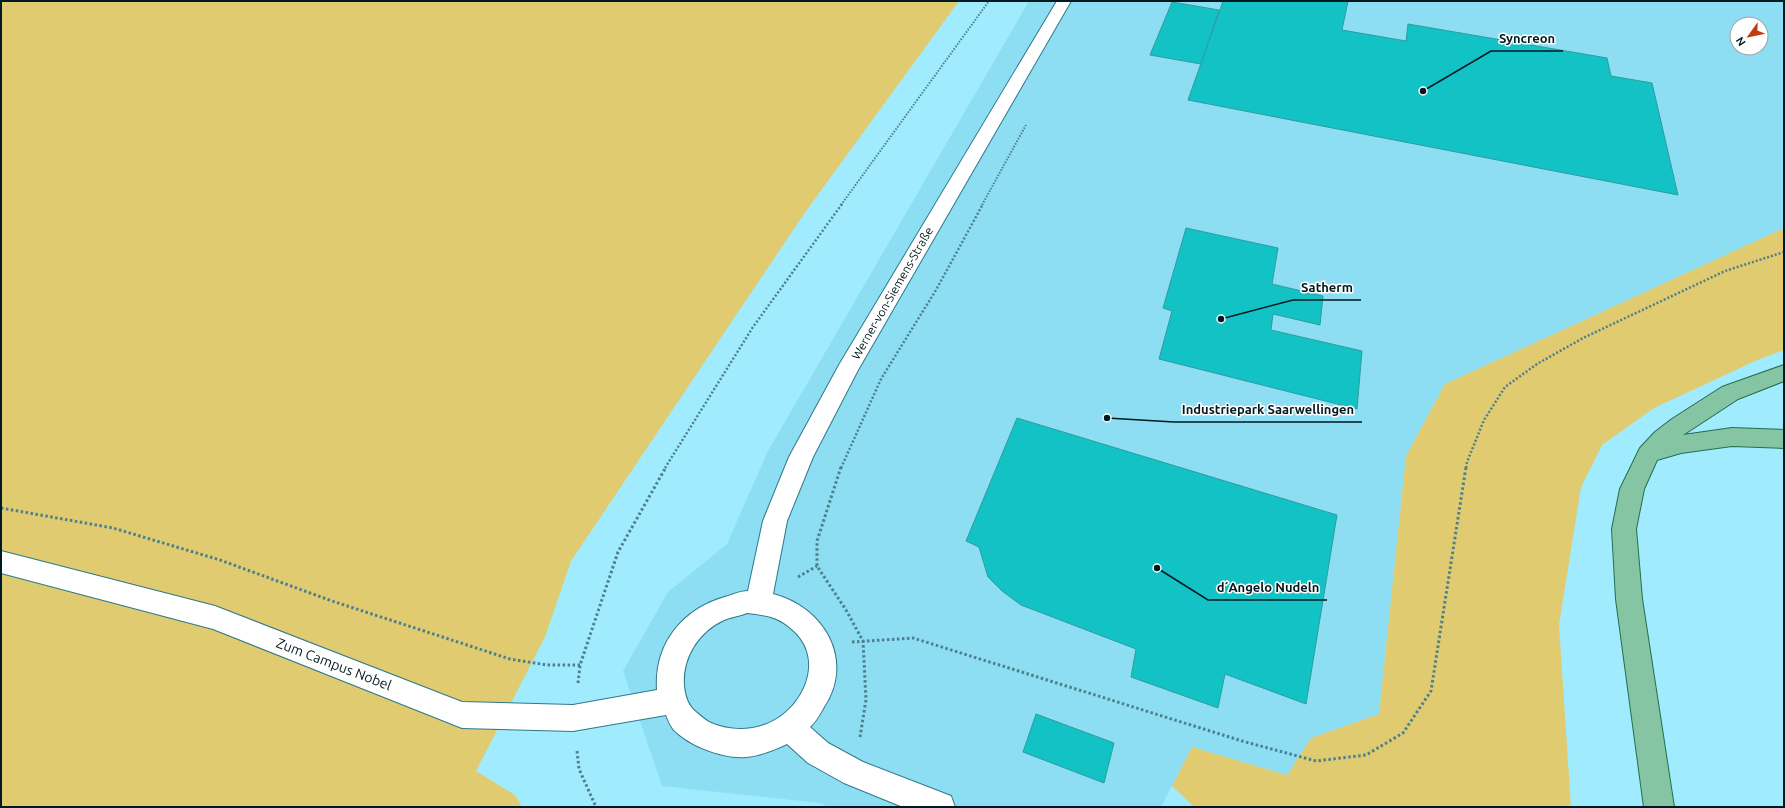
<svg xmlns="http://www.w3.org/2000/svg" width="1785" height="808" font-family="Ubuntu,sans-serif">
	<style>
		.built { fill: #8ddef3; fill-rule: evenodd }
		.green { fill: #e0cb70 }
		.building { fill: #13c2c4; stroke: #2c9d9f }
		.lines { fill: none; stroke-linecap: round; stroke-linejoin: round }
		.minor-casing { stroke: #2d788a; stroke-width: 2 }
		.major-casing { stroke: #21704e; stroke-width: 2 }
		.path-far2 { stroke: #4e7f8d; stroke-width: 2; stroke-dasharray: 1.5 1.5; stroke-linecap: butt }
		.path-far1 { stroke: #4e7f8d; stroke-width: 2.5; stroke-dasharray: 2 2; stroke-linecap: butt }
		.path { stroke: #4e7f8d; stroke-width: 3; stroke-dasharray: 2.5 2.5; stroke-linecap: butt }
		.minor { fill: #fff; fill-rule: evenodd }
		.major { fill: #85c5a3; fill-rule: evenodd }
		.labels { text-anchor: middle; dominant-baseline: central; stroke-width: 3; stroke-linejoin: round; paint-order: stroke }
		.street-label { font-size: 12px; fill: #001a21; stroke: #fff }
		.near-street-label { font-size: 14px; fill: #001a21; stroke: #fff }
		.leader { fill: none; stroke: #001a21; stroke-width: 1.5 }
		.callout-dot { fill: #001a21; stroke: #fff; stroke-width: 1.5 }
		.callout-label { font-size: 13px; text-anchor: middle; font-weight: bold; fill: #001a21; stroke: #fff; stroke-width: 3; stroke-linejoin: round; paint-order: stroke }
	</style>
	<rect width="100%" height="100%" fill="#a1ebff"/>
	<!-- built -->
	<path class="built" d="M1029,1H1784V228L1445,384L1406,456L1379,714L1311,738L1287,775L1192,747L1161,807H828L820,803L662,786L623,671L668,592L727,544L768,451ZM1737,24H1761V48H1737Z"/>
	<!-- green -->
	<g class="green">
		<polygon points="1,1 959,1 806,211 571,561 545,637 476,771 515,795 522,807 1,807"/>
		<polygon points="1784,228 1784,350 1755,361 1654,408 1602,445 1581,487 1559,625 1571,807 1194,807 1172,786 1192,747 1287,775 1311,738 1379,714 1406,456 1445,384"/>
	</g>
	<!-- building -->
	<g class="building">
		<polygon points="1223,1 1348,1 1342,30 1406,41 1408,24 1607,58 1611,76 1652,83 1678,195 1188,100"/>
		<polygon points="1172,2 1219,10 1201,64 1150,55"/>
		<polygon points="1186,228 1278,248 1272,284 1323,296 1320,325 1273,314 1271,330 1362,351 1357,409 1159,359 1172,311 1163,308"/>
		<polygon points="1017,418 1337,515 1306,704 1225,674 1218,708 1131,677 1136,649 1021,605 1002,591 988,577 979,547 966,541"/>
		<polygon points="1036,714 1114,743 1104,783 1023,752"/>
	</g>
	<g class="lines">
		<defs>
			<path id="minor" d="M1057,1H1071L858,370L813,457L787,521L773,594C824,607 855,660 824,707C820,714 816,722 810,727L828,743L863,762L951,796L955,807H903L844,783L808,763L787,744C774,750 760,756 746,757C723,759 689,746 673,729C670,725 668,720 666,715L573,731L462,728L213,629L1,573V551L215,606L462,702L573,705L657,690C654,643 683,608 728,596C734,594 741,591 748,591L763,521L789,457L839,365ZM747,613C755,614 764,615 771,617C781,620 789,626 796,633C826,664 800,713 764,725C747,731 727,730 711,723C706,721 701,716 696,712C688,706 685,696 684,686C682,658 698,632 724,620C731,617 740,616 747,613Z"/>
			<polygon id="major" points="1784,365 1784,381 1738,399 1683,435 1732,428 1784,430 1784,448 1732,446 1681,453 1657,460 1644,489 1636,529 1642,599 1674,807 1644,807 1616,599 1612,529 1620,489 1640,448 1655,432 1672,419 1722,387"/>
		</defs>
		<!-- minor casing -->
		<use href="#minor" class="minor-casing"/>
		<!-- major casing -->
		<use href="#major" class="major-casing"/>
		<!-- path-far2 -->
		<g class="path-far2">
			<polyline points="841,205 989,1"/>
			<polyline points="982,205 1026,125"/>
		</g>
		<!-- path-far1 -->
		<g class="path-far1">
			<polyline points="665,468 753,327 842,204"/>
			<polyline points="841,468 881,379 936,290 983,204"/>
			<polyline points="1466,468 1467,462 1484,420 1505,387 1537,364 1583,338 1725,271 1784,252"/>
		</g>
		<!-- path -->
		<g class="path">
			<polyline points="841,467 817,541 817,566 846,610 863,641 866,700 860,737"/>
			<polyline points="1,508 113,528 220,560 332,601 510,659 547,665 580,665"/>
			<polyline points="798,577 817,566"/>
			<polyline points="852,642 913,638 1242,741 1316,761 1366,755 1403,733 1431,691 1466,467"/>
			<polyline points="578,683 580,665 618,552 666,467"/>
			<polyline points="577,751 579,769 596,807"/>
		</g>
		<!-- minor -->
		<use href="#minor" class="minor"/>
		<!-- major -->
		<use href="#major" class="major"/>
	</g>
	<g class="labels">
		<!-- street labels -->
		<g class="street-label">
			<text transform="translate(892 293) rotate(-60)">Werner-von-Siemens-Straße</text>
		</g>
		<!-- near-street labels -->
		<g class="near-street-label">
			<text transform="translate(334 664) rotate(21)">Zum Campus Nobel</text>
		</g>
	</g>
	<!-- callouts -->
	<path class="leader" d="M1423 91L1491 51H1563M1221 319L1293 300H1361M1107 418L1174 422H1362M1157 568L1208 600H1327"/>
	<g class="callout-dot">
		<circle cx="1423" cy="91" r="4"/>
		<circle cx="1221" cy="319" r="4"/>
		<circle cx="1107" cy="418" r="4"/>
		<circle cx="1157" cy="568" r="4"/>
	</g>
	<g class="callout-label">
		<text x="1527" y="43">Syncreon</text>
		<text x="1327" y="292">Satherm</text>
		<text x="1268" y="414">Industriepark Saarwellingen</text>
		<text x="1268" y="592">d´Angelo Nudeln</text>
	</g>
	<!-- border -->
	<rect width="1785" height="808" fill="none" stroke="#001a21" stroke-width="4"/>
	<!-- north arrow -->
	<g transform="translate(1749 36) rotate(237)"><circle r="19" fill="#ffffff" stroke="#99a3a6"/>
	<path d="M0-3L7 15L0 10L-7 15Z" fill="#c43c0e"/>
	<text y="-6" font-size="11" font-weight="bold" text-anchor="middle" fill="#001a21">N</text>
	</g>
</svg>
